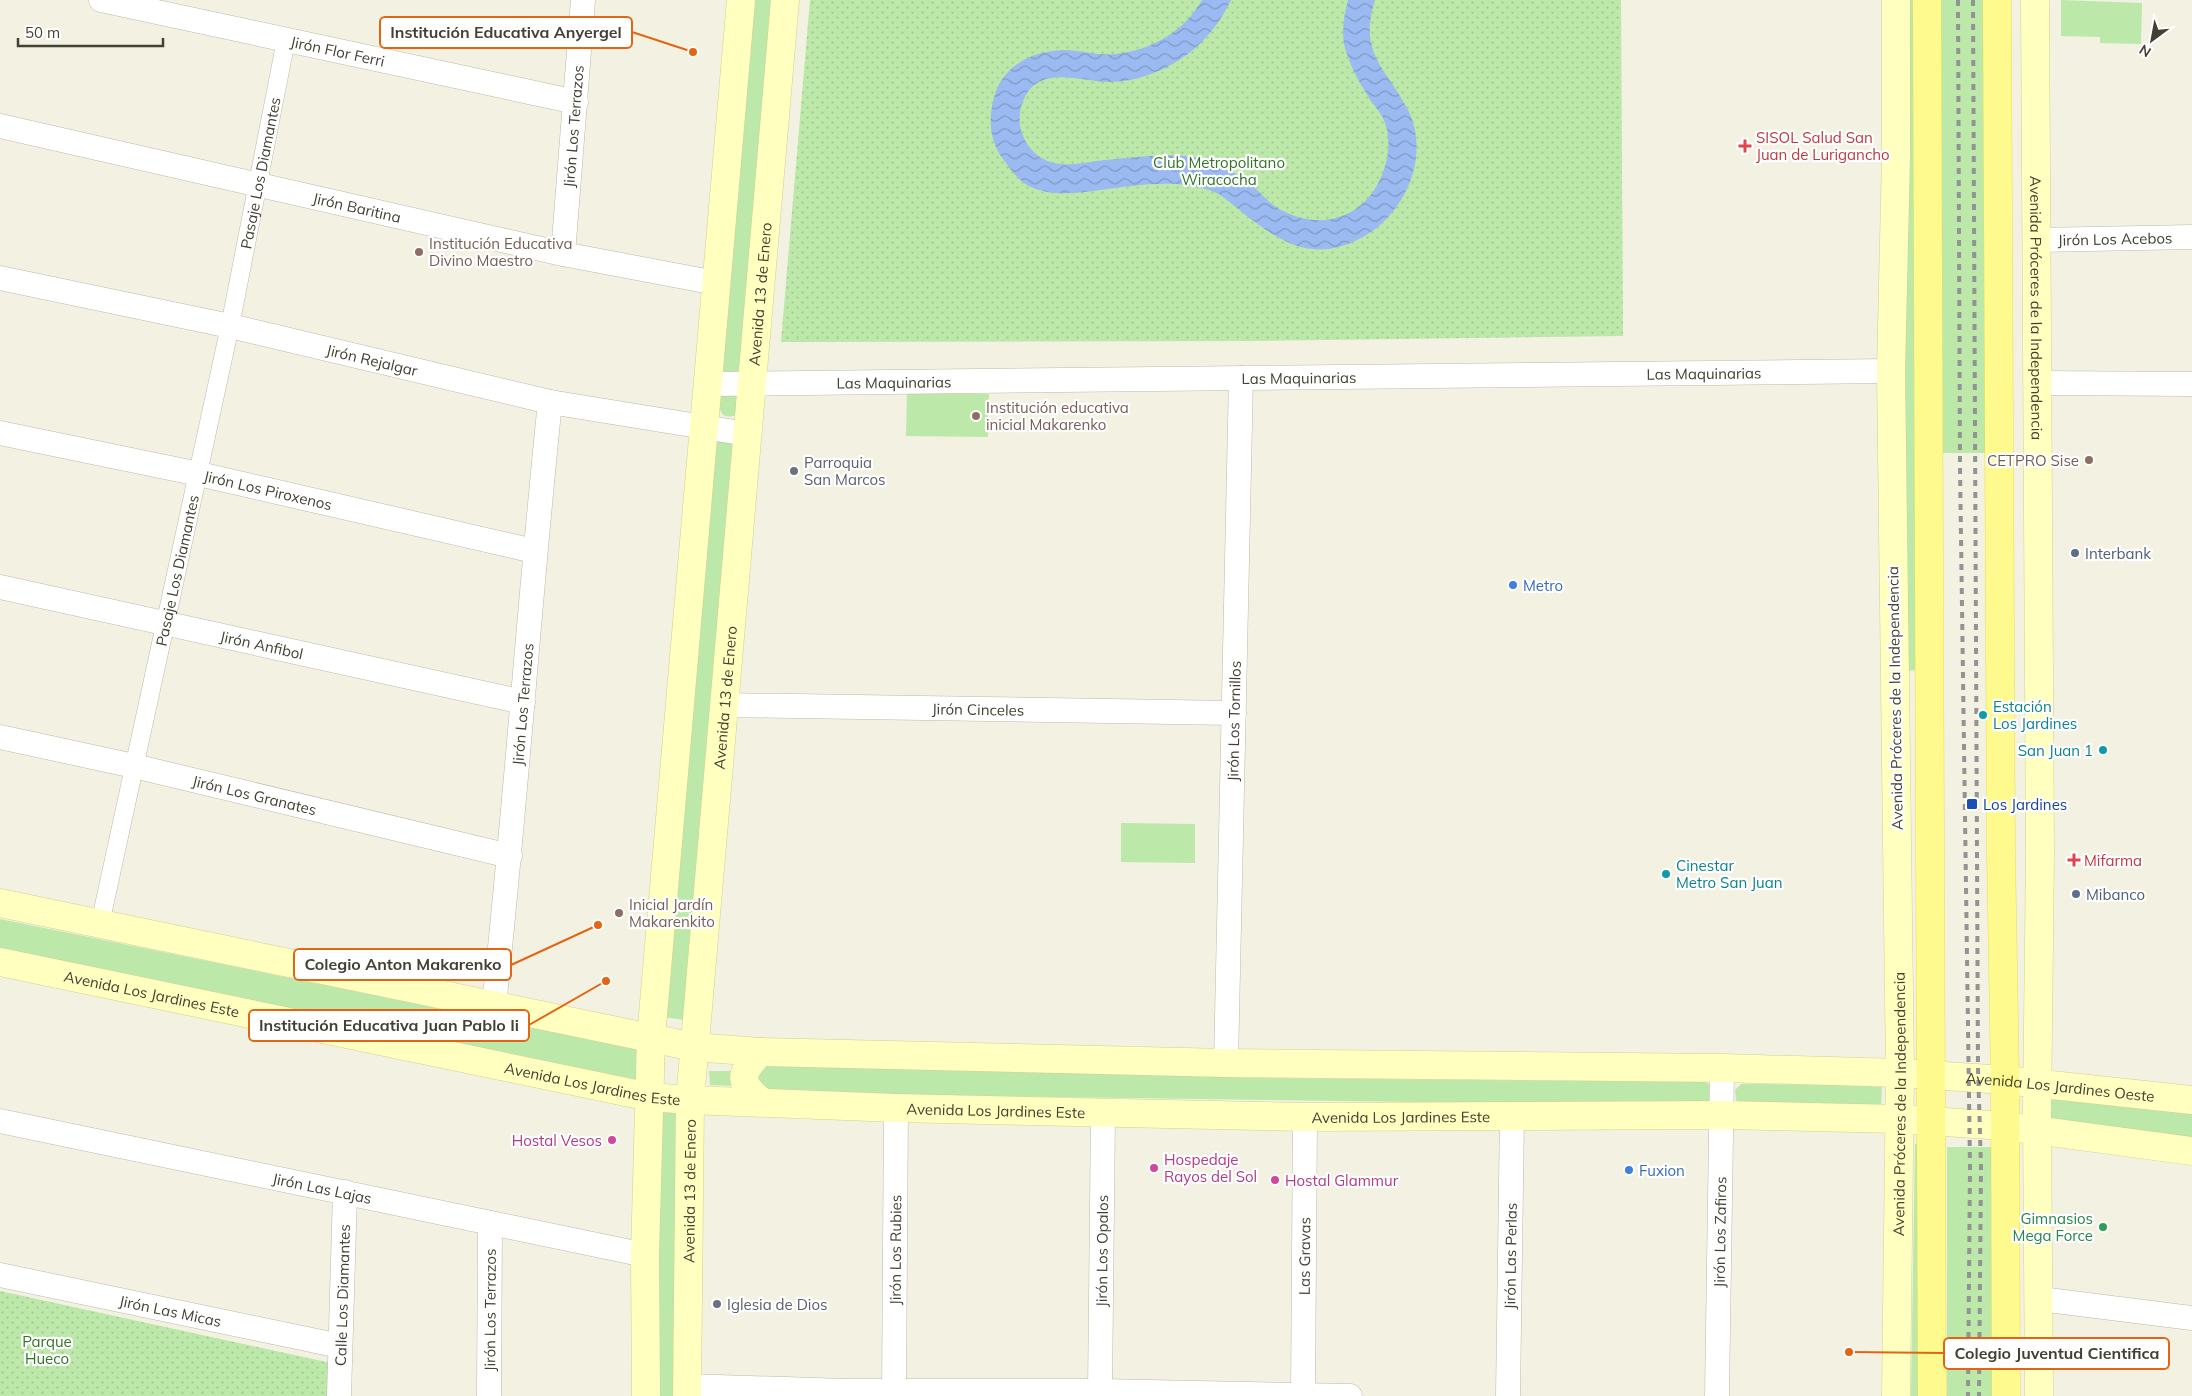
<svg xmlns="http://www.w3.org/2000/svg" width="2192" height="1396" font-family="Mulish,sans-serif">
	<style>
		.green { fill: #bce8a9 }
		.park { fill: url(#park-dots) }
		.water { fill: url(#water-waves) }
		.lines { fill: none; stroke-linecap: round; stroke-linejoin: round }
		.pedestrian-casing { stroke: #bdbba5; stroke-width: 19 }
		.minor-casing { stroke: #bdbba5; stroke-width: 25 }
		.secondary-casing { stroke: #d3d190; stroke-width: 29 }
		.primary-casing { stroke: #e6de5b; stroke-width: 29 }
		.pedestrian { stroke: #fff; stroke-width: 18 }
		.minor { stroke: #fff; stroke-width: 24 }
		.secondary { stroke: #ffffbf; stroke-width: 28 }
		.primary { stroke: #fffa8e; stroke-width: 28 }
		.rail { stroke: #939393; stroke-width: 4; stroke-dasharray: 6 6; stroke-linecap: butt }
		.health-dot { fill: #e0444e; stroke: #fff; stroke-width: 2 }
		.education-dot { fill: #8d6e63; stroke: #fff; stroke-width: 2 }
		.worship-dot { fill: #6b7280; stroke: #fff; stroke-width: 2 }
		.service-dot { fill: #5c6f8a; stroke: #fff; stroke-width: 2 }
		.shop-dot { fill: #3f7fe0; stroke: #fff; stroke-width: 2 }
		.culture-dot { fill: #0f9aa8; stroke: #fff; stroke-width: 2 }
		.transit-dot { fill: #1a4fb4; stroke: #fff; stroke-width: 2 }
		.hotel-dot { fill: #d1479c; stroke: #fff; stroke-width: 2 }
		.leisure-dot { fill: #2e9e5b; stroke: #fff; stroke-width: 2 }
		.labels { text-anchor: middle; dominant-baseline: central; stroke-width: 4.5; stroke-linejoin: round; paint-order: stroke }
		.street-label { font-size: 15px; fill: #434133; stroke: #fff }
		.health-label { font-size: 15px; fill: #be3a42; stroke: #fff; text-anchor: start }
		.park-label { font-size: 15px; fill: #307625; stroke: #fff }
		.education-label { font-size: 15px; fill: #785e54; stroke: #fff; text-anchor: start }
		.worship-label { font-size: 15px; fill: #5b616d; stroke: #fff; text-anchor: start }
		.service-label { font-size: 15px; fill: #4e5e75; stroke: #fff; text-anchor: start }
		.shop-label { font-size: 15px; fill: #366cbe; stroke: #fff; text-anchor: start }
		.culture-label { font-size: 15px; fill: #0d838f; stroke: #fff; text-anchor: start }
		.transit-label { font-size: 15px; fill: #164399; stroke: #fff; text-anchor: start }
		.hotel-label { font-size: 15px; fill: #b23c85; stroke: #fff; text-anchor: start }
		.leisure-label { font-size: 15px; fill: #27864d; stroke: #fff; text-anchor: end }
		.leader { fill: none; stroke: #e36512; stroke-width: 2 }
		.callout-dot { fill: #e36512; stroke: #fff; stroke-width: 2 }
		.callout { fill: #fff; stroke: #e36512; stroke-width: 2 }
		.callout-label { font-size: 16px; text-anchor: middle; font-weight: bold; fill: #434133 }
	</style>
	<defs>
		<pattern id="park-dots" width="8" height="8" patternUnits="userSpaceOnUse" patternTransform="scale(1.25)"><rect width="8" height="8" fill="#bce8a9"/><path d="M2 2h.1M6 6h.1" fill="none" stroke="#a3c892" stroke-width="1.8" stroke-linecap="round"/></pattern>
		<pattern id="water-waves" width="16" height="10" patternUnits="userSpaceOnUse" patternTransform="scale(1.25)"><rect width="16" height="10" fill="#9bbaf2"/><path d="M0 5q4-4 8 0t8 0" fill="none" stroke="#8099c5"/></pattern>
	</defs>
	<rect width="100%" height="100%" fill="#f2f1e2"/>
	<!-- green -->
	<g class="green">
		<polygon points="748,0 778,0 747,372 717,373"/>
		<polygon points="1902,0 1917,0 1918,670 1906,671"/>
		<polygon points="1937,0 1987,0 1987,453 1935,453"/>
		<polygon points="2061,0 2142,3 2141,44 2100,43 2100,37 2061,36"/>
		<path d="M738,392V414C721,422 719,410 718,397L721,393Z"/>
		<polygon points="907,393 989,394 988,437 906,436"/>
		<polygon points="715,441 734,441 685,1020 663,1017"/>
		<polygon points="1121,823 1195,824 1195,863 1121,862"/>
		<polygon points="0,919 634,1048 639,1050 638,1078 636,1081 0,949"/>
		<polygon points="765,1065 1256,1078 1706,1082 1711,1086 1710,1101 1704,1106 765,1093 755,1082"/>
		<polygon points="709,1071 731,1071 735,1073 734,1086 710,1085"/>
		<polygon points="1741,1084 1882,1085 1881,1109 1744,1105 1736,1100 1735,1090"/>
		<polygon points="2049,1097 2192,1114 2192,1137 2047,1122"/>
		<polygon points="662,1109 679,1113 678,1396 656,1396 657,1275"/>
		<polygon points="1915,1144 1925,1144 1923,1396 1911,1396"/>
		<polygon points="1947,1147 1996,1147 1994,1396 1947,1396"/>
	</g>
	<!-- park -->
	<g class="park">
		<polygon points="810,0 1621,0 1623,336 1245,341 781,342"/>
		<polygon points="0,1291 331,1363 330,1396 0,1396"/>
	</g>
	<!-- water -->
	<path class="water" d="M1202,0H1231C1212,40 1179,68 1135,79C1127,81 1117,82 1109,82C1077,81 1034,62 1021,107C1014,134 1033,162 1061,164C1072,165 1085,163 1096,161C1128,158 1162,153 1194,157C1216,161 1239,174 1256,189C1263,195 1268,202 1276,207C1303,224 1337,226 1362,204C1384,185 1396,145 1383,118C1379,110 1372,104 1368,96C1358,81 1350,65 1345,48C1341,33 1344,15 1348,0H1375C1358,55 1386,67 1408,110C1431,156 1405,214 1363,237C1301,271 1265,228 1219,194C1185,177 1137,185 1100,190C1077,193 1051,197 1029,186C1018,180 1010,169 1003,159C988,139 988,114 996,91C1007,63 1035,51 1063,50C1081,50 1098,56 1116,54C1151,50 1184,32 1202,0Z"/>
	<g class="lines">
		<defs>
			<g id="pedestrian">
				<path id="s1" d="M100,924L230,326L286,40"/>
			</g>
			<g id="minor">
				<path id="s2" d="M101,0L576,102"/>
				<path id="s3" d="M0,126L563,254L716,283"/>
				<path id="s4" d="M2037,240L2192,237"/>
				<path id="s5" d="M563,254L583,0"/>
				<path id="s6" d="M0,278L230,326L550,402L747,434"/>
				<polyline points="2037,383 2192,384"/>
				<path id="s7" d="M708,384L1891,371"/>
				<path id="s8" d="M0,433L199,474L534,551"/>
				<path id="s9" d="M0,587L523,702"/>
				<path id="s10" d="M723,705L1234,713"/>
				<path id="s11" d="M0,737L134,766L510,856"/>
				<path id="s12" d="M494,1005C516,804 529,603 550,402"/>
				<path id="s13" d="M1226,1063L1241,378"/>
				<path id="s14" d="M0,1121L645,1255"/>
				<path id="s15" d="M0,1275L340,1346"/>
				<polyline points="2040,1299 2192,1318"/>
				<polyline points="687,1386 847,1391 1100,1391 1350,1396"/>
				<path id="s16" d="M894,1391L896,1108"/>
				<path id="s17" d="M1100,1391L1103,1112"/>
				<path id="s18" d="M1303,1395L1305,1117"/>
				<path id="s19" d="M339,1396L345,1192"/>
				<path id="s20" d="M489,1396L490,1223"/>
				<path id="s21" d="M1508,1396L1512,1115"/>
				<path id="s22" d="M1717,1396L1722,1068"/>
			</g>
			<g id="secondary">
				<path id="s23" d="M2035,0L2040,854L2037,1114L2039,1396"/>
				<path id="s24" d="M0,903L694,1047L760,1052L1226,1063L1722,1068L1900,1073L2005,1080L2192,1100"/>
				<path id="s25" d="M0,962L650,1097L690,1100L896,1108L1305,1117L1722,1115L1899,1119L2005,1126L2192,1151"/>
				<path d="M760,1052C740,1074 737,1082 762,1102"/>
				<polyline points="646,1396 645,1255 651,1038 741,0"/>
				<path id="s26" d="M687,1396L690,1100L785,0"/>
				<path id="s27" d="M1896,1396L1900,1073L1891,371L1896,156V0"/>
			</g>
			<g id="primary">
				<polyline points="1927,0 1932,1396"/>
				<polyline points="1997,0 2001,852 2005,1080 2006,1396"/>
			</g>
		</defs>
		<!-- pedestrian casing -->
		<use href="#pedestrian" class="pedestrian-casing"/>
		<!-- minor casing -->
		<use href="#minor" class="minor-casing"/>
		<!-- secondary casing -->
		<use href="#secondary" class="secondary-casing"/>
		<!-- primary casing -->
		<use href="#primary" class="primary-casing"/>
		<!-- pedestrian -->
		<use href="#pedestrian" class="pedestrian"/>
		<!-- minor -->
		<use href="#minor" class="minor"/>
		<!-- secondary -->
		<use href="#secondary" class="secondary"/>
		<!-- primary -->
		<use href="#primary" class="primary"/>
		<!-- rail -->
		<g class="rail">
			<polyline points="1958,0 1960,466 1970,1167 1968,1396"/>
			<polyline points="1973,0 1978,1068 1981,1166 1979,1396"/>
		</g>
	</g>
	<!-- markers -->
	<g class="health-dot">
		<path d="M1742.5 138.5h5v5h5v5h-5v5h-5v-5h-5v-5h5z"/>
		<path d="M2071.5 852.5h5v5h5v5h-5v5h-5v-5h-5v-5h5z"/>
	</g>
	<g class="education-dot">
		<circle cx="419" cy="252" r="5"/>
		<circle cx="976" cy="416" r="5"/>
		<circle cx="2089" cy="460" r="5"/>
		<circle cx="619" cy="913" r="5"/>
	</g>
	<g class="worship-dot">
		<circle cx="794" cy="471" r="5"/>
		<circle cx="717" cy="1304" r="5"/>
	</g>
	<g class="service-dot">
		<circle cx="2075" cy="553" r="5"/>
		<circle cx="2076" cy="894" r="5"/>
	</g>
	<g class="shop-dot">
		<circle cx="1513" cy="585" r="5"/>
		<circle cx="1629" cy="1170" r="5"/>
	</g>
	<g class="culture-dot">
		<circle cx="1983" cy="715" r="5"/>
		<circle cx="2103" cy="750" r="5"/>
		<circle cx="1666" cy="874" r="5"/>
	</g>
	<rect class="transit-dot" x="1966" y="798" width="12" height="12" rx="2.5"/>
	<g class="hotel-dot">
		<circle cx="612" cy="1140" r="5"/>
		<circle cx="1154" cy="1168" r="5"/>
		<circle cx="1275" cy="1180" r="5"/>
	</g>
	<circle class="leisure-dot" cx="2103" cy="1227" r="5"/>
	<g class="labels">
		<!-- street labels -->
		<g class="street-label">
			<text stroke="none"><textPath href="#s2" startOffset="242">Jirón Flor Ferri</textPath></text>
			<text stroke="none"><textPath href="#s5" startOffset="128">Jirón Los Terrazos</textPath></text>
			<text stroke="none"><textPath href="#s1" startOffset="768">Pasaje Los Diamantes</textPath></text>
			<text stroke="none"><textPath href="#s3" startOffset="366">Jirón Baritina</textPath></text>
			<text stroke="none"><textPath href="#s4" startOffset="78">Jirón Los Acebos</textPath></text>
			<text stroke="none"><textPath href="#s26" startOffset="1105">Avenida 13 de Enero</textPath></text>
			<text stroke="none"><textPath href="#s23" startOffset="308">Avenida Próceres de la Independencia</textPath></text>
			<text stroke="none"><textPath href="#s6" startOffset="381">Jirón Rejalgar</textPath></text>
			<text stroke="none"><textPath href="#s7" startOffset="996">Las Maquinarias</textPath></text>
			<text stroke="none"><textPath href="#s7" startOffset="591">Las Maquinarias</textPath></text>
			<text stroke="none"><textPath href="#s7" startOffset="186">Las Maquinarias</textPath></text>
			<text stroke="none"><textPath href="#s8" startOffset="274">Jirón Los Piroxenos</textPath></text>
			<text stroke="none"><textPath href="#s1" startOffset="362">Pasaje Los Diamantes</textPath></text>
			<text stroke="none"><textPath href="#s9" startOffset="268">Jirón Anfibol</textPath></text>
			<text stroke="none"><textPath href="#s26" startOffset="700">Avenida 13 de Enero</textPath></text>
			<text transform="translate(1895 698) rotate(-91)">Avenida Próceres de la Independencia</text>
			<text stroke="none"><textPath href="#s12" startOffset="302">Jirón Los Terrazos</textPath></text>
			<text stroke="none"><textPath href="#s10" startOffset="255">Jirón Cinceles</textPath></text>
			<text stroke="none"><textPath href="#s13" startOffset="342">Jirón Los Tornillos</textPath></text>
			<text stroke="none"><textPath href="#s11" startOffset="261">Jirón Los Granates</textPath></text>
			<text stroke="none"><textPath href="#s25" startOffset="155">Avenida Los Jardines Este</textPath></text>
			<text stroke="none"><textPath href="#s25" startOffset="605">Avenida Los Jardines Este</textPath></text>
			<text stroke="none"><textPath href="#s24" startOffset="2076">Avenida Los Jardines Oeste</textPath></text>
			<text stroke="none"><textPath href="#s27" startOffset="292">Avenida Próceres de la Independencia</textPath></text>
			<text stroke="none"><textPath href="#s25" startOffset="1010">Avenida Los Jardines Este</textPath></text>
			<text stroke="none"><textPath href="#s25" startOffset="1415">Avenida Los Jardines Este</textPath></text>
			<text stroke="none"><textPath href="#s14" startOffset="329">Jirón Las Lajas</textPath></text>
			<text stroke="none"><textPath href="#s26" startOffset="205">Avenida 13 de Enero</textPath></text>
			<text stroke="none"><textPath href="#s22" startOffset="164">Jirón Los Zafiros</textPath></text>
			<text stroke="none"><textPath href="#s16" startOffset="141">Jirón Los Rubies</textPath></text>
			<text stroke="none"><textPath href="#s17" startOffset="140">Jirón Los Opalos</textPath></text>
			<text stroke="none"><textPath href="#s18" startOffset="139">Las Gravas</textPath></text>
			<text stroke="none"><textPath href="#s21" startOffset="140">Jirón Las Perlas</textPath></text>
			<text stroke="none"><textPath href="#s19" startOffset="101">Calle Los Diamantes</textPath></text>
			<text stroke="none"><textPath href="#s20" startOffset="86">Jirón Los Terrazos</textPath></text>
			<text stroke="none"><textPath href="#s15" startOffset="174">Jirón Las Micas</textPath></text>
		</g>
		<!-- health labels -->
		<g class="health-label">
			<text x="1756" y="137">SISOL Salud San<tspan x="1756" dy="17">Juan de Lurigancho</tspan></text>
			<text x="2084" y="860">Mifarma</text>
		</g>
		<!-- park labels -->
		<g class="park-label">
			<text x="1219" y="162">Club Metropolitano<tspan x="1219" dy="17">Wiracocha</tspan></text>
			<text x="47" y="1341">Parque<tspan x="47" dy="17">Hueco</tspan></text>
		</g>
		<!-- education labels -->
		<g class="education-label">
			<text x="429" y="243">Institución Educativa<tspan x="429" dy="17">Divino Maestro</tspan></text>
			<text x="986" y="407">Institución educativa<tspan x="986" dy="17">inicial Makarenko</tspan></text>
			<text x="2079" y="460" text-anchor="end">CETPRO Sise</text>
			<text x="629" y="904">Inicial Jardín<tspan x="629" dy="17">Makarenkito</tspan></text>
		</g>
		<!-- worship labels -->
		<g class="worship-label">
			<text x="804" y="462">Parroquia<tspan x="804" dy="17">San Marcos</tspan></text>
			<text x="727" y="1304">Iglesia de Dios</text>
		</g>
		<!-- service labels -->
		<g class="service-label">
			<text x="2085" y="553">Interbank</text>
			<text x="2086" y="894">Mibanco</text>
		</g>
		<!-- shop labels -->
		<g class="shop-label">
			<text x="1523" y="585">Metro</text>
			<text x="1639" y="1170">Fuxion</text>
		</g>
		<!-- culture labels -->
		<g class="culture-label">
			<text x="1993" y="706">Estación<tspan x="1993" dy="17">Los Jardines</tspan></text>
			<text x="2093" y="750" text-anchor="end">San Juan 1</text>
			<text x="1676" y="865">Cinestar<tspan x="1676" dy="17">Metro San Juan</tspan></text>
		</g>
		<!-- transit labels -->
		<g class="transit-label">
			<text x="1983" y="804">Los Jardines</text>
		</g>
		<!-- hotel labels -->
		<g class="hotel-label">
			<text x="602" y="1140" text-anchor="end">Hostal Vesos</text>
			<text x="1164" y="1159">Hospedaje<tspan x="1164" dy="17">Rayos del Sol</tspan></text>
			<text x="1285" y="1180">Hostal Glammur</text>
		</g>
		<!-- leisure labels -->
		<g class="leisure-label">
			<text x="2093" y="1218">Gimnasios<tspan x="2093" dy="17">Mega Force</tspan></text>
		</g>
	</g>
	<!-- callouts -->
	<path class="leader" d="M693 52L632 32M598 925L511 965M606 981L529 1025M1849 1352L1944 1353"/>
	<g class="callout-dot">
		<circle cx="693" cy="52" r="5"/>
		<circle cx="598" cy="925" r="5"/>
		<circle cx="606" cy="981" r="5"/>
		<circle cx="1849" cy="1352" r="5"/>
	</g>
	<g class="callout">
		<rect x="380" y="17" width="252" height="31" rx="5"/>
		<rect x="294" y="949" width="217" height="31" rx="5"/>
		<rect x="249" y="1010" width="280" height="31" rx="5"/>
		<rect x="1944" y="1338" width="225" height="31" rx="5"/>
	</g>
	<g class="callout-label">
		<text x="506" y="38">Institución Educativa Anyergel</text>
		<text x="403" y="970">Colegio Anton Makarenko</text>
		<text x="389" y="1031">Institución Educativa Juan Pablo Ii</text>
		<text x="2057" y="1359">Colegio Juventud Cientifica</text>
	</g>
	<!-- north arrow -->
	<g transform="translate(2152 40) rotate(212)" stroke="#ffffff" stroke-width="4" paint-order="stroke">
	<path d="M0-4L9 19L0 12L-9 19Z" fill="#434133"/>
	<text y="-8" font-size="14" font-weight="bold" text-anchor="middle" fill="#434133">N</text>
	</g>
	<!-- scale -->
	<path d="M18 38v8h145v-8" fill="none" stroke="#434133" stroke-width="2.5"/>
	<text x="25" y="38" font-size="15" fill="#434133" stroke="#ffffff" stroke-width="4" paint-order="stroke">50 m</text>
</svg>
